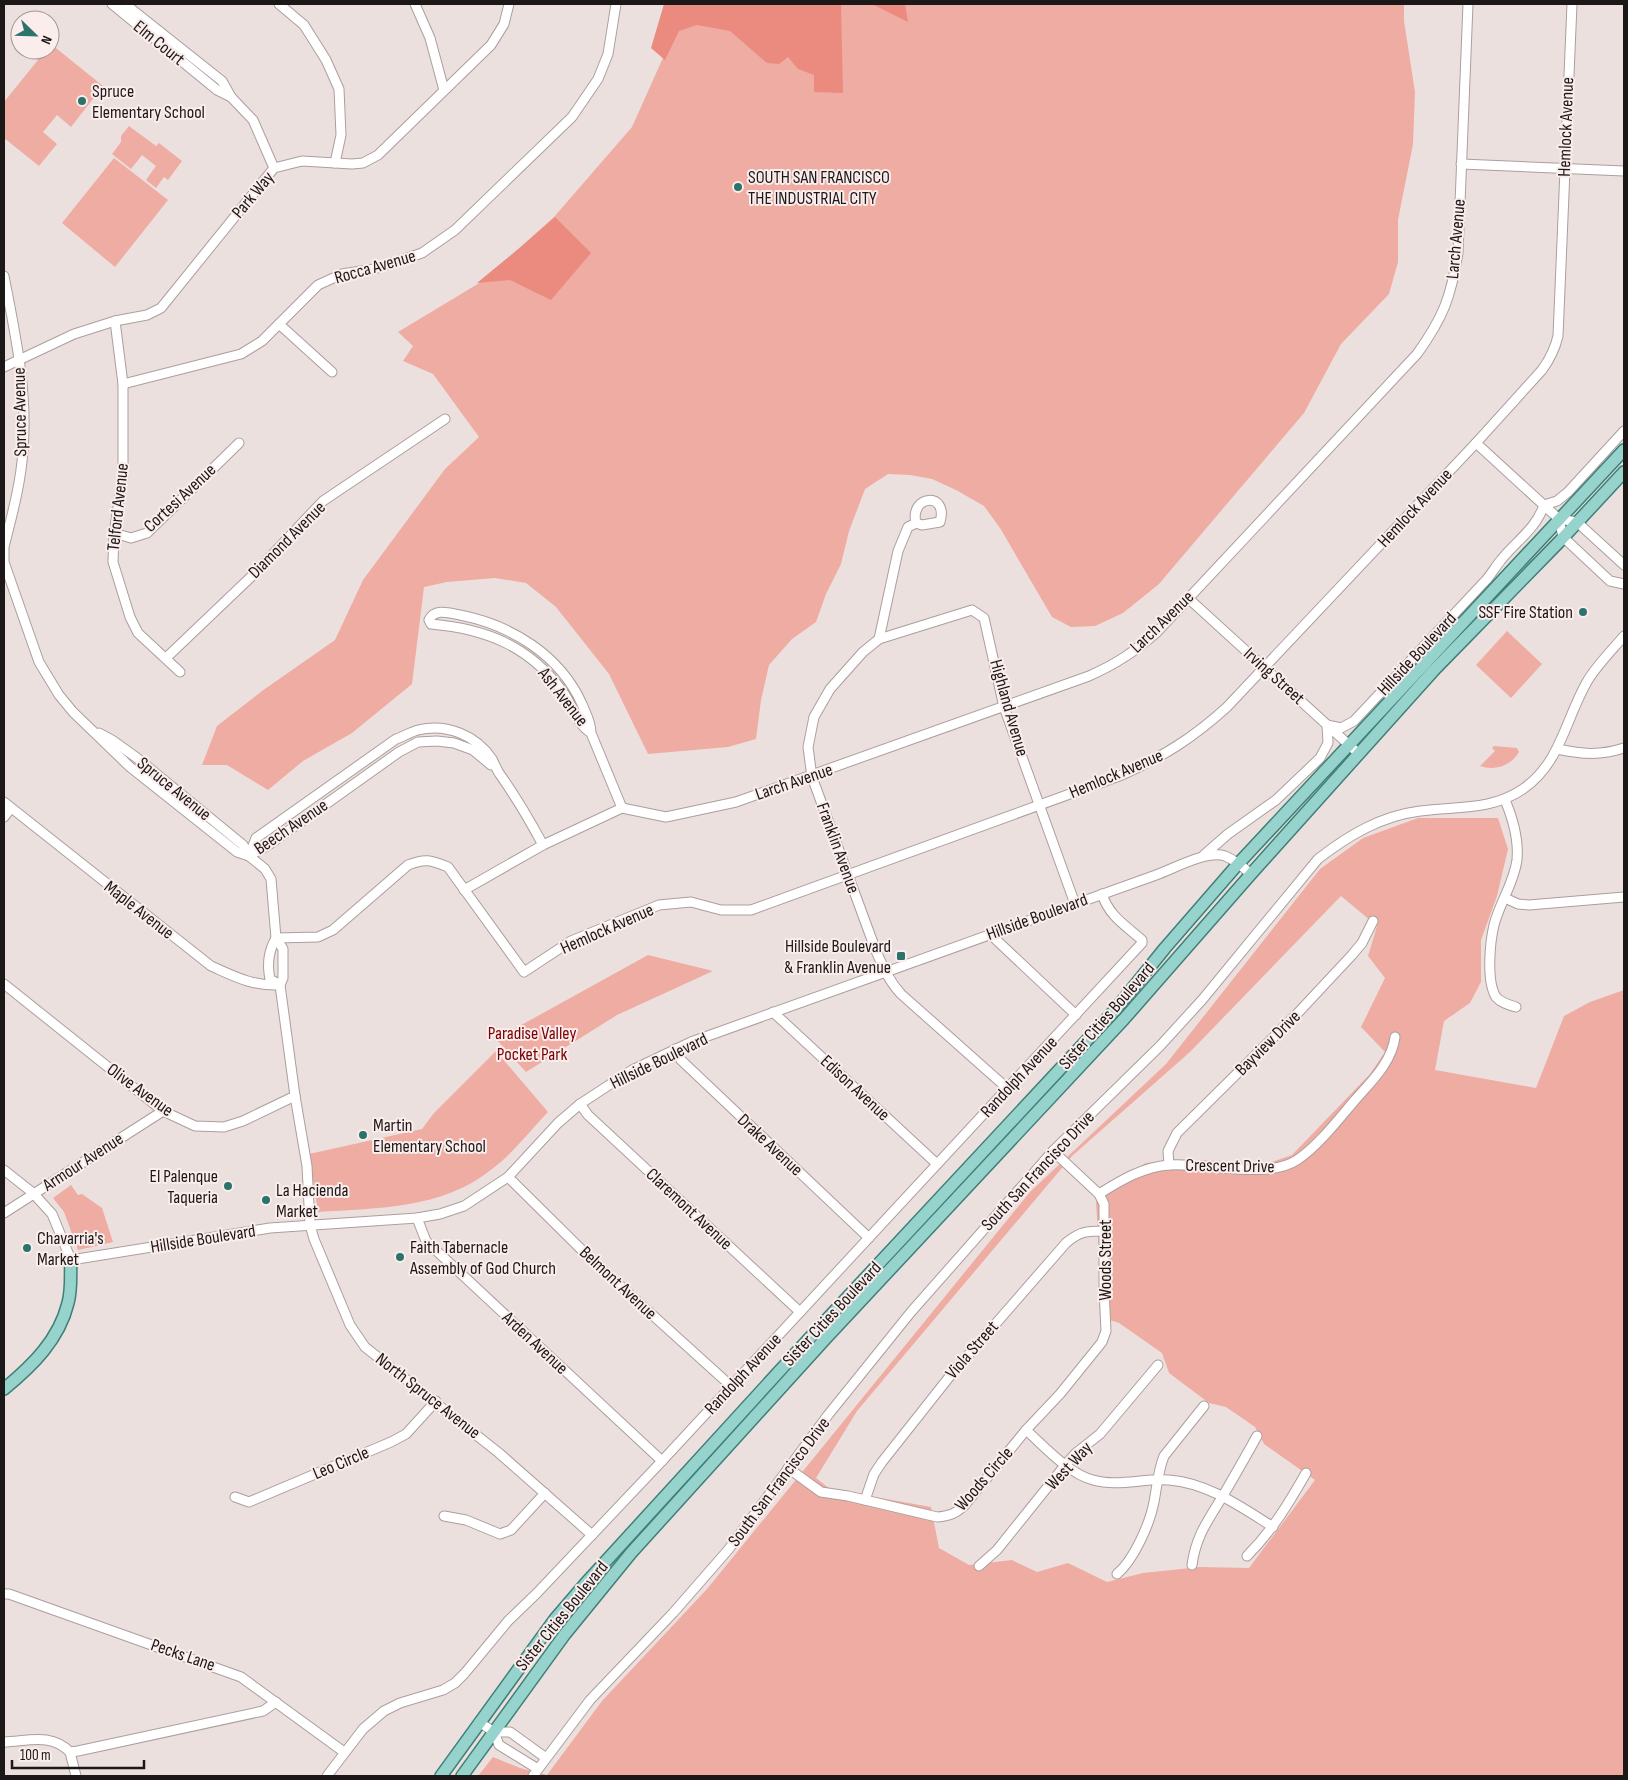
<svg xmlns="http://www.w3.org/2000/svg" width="1628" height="1780" font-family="'Sofia Sans Condensed',sans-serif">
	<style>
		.green { fill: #efaca3; fill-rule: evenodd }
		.forest { fill: #eb8a7f }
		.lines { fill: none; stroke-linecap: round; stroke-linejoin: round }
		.minor-casing { stroke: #ab9f9d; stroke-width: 11 }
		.major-casing { stroke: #3e7f77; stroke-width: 14 }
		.minor { stroke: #fff; stroke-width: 9 }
		.major { stroke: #97d3cd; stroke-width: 11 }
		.poi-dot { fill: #2b736b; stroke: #faedec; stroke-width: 2 }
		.labels { text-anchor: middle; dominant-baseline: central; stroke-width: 4; stroke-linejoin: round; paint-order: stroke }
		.street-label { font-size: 18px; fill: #1c1817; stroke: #faedec }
		.poi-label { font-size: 18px; fill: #1c1817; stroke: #faedec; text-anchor: start }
		.park-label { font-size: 18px; fill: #7a0005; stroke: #faedec }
	</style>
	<rect width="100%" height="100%" fill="#ece0de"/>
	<!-- green -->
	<g class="green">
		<polygon points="682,4 1404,4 1404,21 1415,92 1413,144 1398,220 1398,262 1389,294 1341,344 1304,413 1159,584 1123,613 1095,626 1071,627 1052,617 1000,528 984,506 956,490 932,479 910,475 888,474 865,489 849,531 841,564 826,594 816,622 792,639 769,665 761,700 756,739 728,747 648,754 609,674 556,607 526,583 495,578 447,582 424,587 412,684 352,733 303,761 268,790 227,765 202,765 217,726 262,691 335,640 363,580 445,469 479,437 433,374 403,361 413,346 398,332 481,282 554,217 632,127 662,60"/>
		<polygon points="51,44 103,86 71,127 57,115 43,132 57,144 39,166 4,138 4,102 46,50 50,50"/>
		<polygon points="129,126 156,146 159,143 182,161 168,180 164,177 156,188 146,180 156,166 142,155 131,169 112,154 121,142 121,136"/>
		<polygon points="114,158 168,200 115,267 62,223"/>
		<polygon points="1507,631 1542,664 1511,698 1476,665"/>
		<path d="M1494,746L1517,748L1519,752C1511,766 1495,771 1480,766L1495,751L1492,748Z"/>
		<path d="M1418,818H1498L1508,849L1497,896L1481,940V982L1470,1003L1444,1021L1435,1070L1536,1088L1564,1016L1590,1002L1624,990V1776H478L493,1757L520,1768L547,1775L602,1701L707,1589L1030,1192L1166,1064L1320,869L1363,838ZM1341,896L1377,926L1368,956L1385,978L1361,1027L1385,1052L1370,1074L1292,1155L1272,1162L1182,1160L1146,1163L1107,1184L1096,1202L1099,1250L1100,1317L1119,1323L1162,1353L1169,1373L1209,1403L1226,1407L1255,1427L1264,1444L1315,1480L1249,1568L1200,1567L1143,1573L1107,1582L1068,1563L1037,1572L1012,1560L969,1565L939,1548L931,1507L830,1489L816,1478L857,1411L1072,1156L1190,1052Z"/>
		<polygon points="648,955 713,971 617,1015 526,1072 496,1039"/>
		<path d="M496,1051L548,1112C531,1130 511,1155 492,1169C443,1209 378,1208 318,1212L309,1154L422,1129L434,1113Z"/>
		<polygon points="71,1185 78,1195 82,1194 102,1208 113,1242 78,1250 64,1212 53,1198"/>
	</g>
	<!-- forest -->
	<g class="forest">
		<polygon points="664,4 841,4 843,93 814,92 814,75 798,69 788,57 779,64 767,63 730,31 697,25 679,31 665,60 651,48"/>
		<polygon points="871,4 905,4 908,22 876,6"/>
		<polygon points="555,217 591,253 551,300 510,280 477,283 522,246"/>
	</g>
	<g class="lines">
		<defs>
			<g id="minor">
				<polyline points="112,4 217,90 231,97"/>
				<polyline points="125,4 222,81 231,97 253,120 274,168"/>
				<polyline points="279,4 304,25 326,60 339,89 341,135 335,163"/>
				<polyline points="415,4 430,38 444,90"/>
				<polyline points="1461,164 1624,171"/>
				<path d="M4,276C15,333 28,391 23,450C21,483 12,515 4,547"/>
				<polyline points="115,321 123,384 123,476 114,533 113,562 130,617 138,633 180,672"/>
				<polyline points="279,324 332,372"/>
				<polyline points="4,367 74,334 115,321 147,315 161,308 274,168 302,161 352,164 363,163 378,155 491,45 504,24 509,4"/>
				<polyline points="123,384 241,354 262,341 318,285 342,274 374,269 422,253 455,230 572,117 598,79 608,54 616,4"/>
				<polyline points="1476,443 1559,519"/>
				<polyline points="1544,505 1557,501 1568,492 1624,431"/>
				<polyline points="1559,519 1563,537 1610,581 1624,584"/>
				<polyline points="1559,519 1577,522 1624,565"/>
				<path d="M916,523C909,495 949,491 940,522L922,525L916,523L908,527L898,551L879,639L863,652L830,689L814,717L808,747L812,777L876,951C883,967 889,981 901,994L1008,1089"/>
				<polyline points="114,533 131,538 147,533 239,443"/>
				<polyline points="4,549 4,562 39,662 59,695 73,712 130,767 237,852 249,856 265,869 271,879 276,938 283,949 283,978 280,985 295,1096 307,1166 310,1225 314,1239 350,1325 365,1347 499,1453 592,1535"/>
				<polyline points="1188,598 1359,754"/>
				<polyline points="879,639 972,610 984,618 1004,707 1075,904"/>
				<polyline points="166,658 255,573 323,501 445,419"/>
				<path d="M1327,725L1341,728L1354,721L1487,579C1492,573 1496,566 1501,560C1516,541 1536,529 1544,505"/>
				<polyline points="99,733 112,740 137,758 243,845 249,856"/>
				<path d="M591,733C576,723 573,706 563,692C529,646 487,629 431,624L429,620C435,608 449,613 460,615C511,625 560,655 582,704C586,714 591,722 591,733L622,808"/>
				<path d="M1557,749C1582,754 1599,756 1624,748"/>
				<path d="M1505,800C1513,819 1519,839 1517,860C1514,883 1500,902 1494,925C1490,942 1486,981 1496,997C1501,1003 1509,1005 1516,1007"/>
				<path d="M4,802L211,966C236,977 252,986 280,985"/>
				<polyline points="4,817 11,808"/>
				<polyline points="1204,855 1228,834 1276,800 1320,758 1328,743 1327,725"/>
				<path d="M249,856L256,838L396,739C403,737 410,732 418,730C446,723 476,735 492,759C494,763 496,768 499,773C516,797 529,819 543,845"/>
				<polyline points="249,856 267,846 399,752 418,742 437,741 454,743 473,750 491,765"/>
				<path d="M464,890L543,845L622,808L666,817L736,802L1089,676C1116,664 1134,652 1157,632L1417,354C1443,318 1451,297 1458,253L1468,4"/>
				<polyline points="1505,898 1518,904 1529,905 1624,897"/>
				<polyline points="990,934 1076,1015"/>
				<path d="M276,938L318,937L333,930L408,865C425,858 431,860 448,867L524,972L571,941L659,905L691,902L721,910H751L1122,775C1164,756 1193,738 1227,707L1476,443L1542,370C1550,359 1555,349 1558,336L1572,4"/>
				<path d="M276,938C269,950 267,965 270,979L280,985"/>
				<polyline points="4,984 163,1111 195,1126 224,1127 243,1121 295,1096"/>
				<polyline points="773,1012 937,1164"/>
				<polyline points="675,1049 681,1060 869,1238"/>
				<polyline points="580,1104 588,1115 800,1312"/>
				<polyline points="1169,1165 1168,1151 1177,1133 1295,1016 1352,955 1362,943 1373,921"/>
				<path d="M4,1170L33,1193L52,1214L71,1260L270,1228L417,1218L440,1214L464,1206L508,1177L558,1123L580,1104L632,1070L691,1042L1156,875C1175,868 1207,850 1225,856C1235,860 1243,867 1251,874"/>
				<polyline points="508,1177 595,1263 731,1386"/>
				<path d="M1099,1194C1121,1180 1143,1167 1169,1165C1204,1162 1267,1180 1297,1160C1318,1146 1338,1120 1355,1100C1371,1082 1392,1062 1395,1037"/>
				<polyline points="4,1213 163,1111"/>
				<polyline points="417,1218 426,1241 662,1461"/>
				<path d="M1026,1430C1044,1446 1069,1474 1093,1480C1118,1487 1144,1478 1169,1480C1208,1483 1241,1507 1273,1527"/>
				<path d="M788,1468L821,1492L848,1496L937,1517C949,1516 955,1514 964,1506L1026,1430L1060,1394L1102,1342L1106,1331L1104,1289V1204L1099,1194L1053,1151"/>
				<polyline points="235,1497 249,1502 391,1442 406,1434 436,1401"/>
				<path d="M865,1500L874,1474L882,1462L950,1376L1066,1243C1080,1231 1087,1231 1105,1231"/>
				<polyline points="444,1516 466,1520 500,1534 511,1530 545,1493"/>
				<path d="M1247,1556C1272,1531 1289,1503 1306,1473"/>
				<path d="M1192,1565C1196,1535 1209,1519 1224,1494C1235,1475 1246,1456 1257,1436"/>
				<polyline points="979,1566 997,1550 1066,1464 1076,1453 1100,1434 1158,1365"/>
				<path d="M1117,1574C1134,1560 1150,1523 1154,1502C1157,1486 1158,1471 1164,1456L1204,1406"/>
				<polyline points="4,1594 9,1594 241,1677 344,1752"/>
				<polyline points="479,1722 494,1732 499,1745 538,1769"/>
				<polyline points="494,1732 510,1732 546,1758"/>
				<path d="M4,1742C29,1741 51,1733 70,1752L78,1751L263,1711L276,1702"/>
				<polyline points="70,1752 76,1776"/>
				<path d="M327,1776L363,1729L384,1711L400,1703L443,1690L455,1683L465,1673L508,1621L537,1593L662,1461L1142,943V940C1125,925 1109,916 1102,894"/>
				<path d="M533,1776L590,1700L673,1613L728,1550L828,1415L911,1312L1053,1151L1160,1046L1202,1000L1318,859C1349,835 1381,816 1420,811C1456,806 1491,811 1523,789C1561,763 1566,717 1588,680C1598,664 1612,650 1624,636"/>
			</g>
			<g id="major">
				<path d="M4,1389C32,1366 59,1340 68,1303C72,1289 70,1274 71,1260"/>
				<polyline points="441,1776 555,1619 585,1584 817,1330 1115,1010 1165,948 1238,864 1624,450"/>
				<polyline points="462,1776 565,1634 631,1553 826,1338 1124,1019 1251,874 1434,670 1559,542 1624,472"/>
			</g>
		</defs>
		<!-- minor casing -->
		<use href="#minor" class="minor-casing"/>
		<!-- major casing -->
		<use href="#major" class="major-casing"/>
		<!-- minor -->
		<use href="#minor" class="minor"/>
		<!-- major -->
		<use href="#major" class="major"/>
	</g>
	<!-- markers -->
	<g class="poi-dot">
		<circle cx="82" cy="101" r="5"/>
		<circle cx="738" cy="187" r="5"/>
		<circle cx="1583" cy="612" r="5"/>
		<rect x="896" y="951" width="10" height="10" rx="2.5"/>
		<circle cx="363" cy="1135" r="5"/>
		<circle cx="228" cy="1186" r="5"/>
		<circle cx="266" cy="1200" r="5"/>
		<circle cx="27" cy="1248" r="5"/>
		<circle cx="400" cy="1257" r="5"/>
	</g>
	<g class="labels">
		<!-- street labels -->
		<g class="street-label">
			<text transform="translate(159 43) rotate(39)">Elm Court</text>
			<text transform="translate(1566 127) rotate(-88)">Hemlock Avenue</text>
			<text transform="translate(253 195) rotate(-50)">Park Way</text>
			<text transform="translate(1456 239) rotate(-85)">Larch Avenue</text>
			<text transform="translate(375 267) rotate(-16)">Rocca Avenue</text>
			<text transform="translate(20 412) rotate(-91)">Spruce Avenue</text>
			<text transform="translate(180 498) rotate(-43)">Cortesi Avenue</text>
			<text transform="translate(118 507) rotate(-84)">Telford Avenue</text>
			<text transform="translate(1415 508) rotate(-47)">Hemlock Avenue</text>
			<text transform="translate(287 540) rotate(-45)">Diamond Avenue</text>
			<text transform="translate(1162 622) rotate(-44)">Larch Avenue</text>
			<text transform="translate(1417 654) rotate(-47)">Hillside Boulevard</text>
			<text transform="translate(1274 676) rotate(42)">Irving Street</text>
			<text transform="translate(563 697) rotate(52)">Ash Avenue</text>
			<text transform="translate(1009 708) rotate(74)">Highland Avenue</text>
			<text transform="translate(1116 774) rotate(-23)">Hemlock Avenue</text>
			<text transform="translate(794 782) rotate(-19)">Larch Avenue</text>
			<text transform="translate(174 789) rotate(39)">Spruce Avenue</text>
			<text transform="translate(291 827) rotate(-34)">Beech Avenue</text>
			<text transform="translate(838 848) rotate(70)">Franklin Avenue</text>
			<text transform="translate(139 910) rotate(38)">Maple Avenue</text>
			<text transform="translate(1037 917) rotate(-20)">Hillside Boulevard</text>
			<text transform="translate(607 929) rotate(-24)">Hemlock Avenue</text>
			<text transform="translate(1107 1016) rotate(-49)">Sister Cities Boulevard</text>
			<text transform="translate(1268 1043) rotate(-45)">Bayview Drive</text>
			<text transform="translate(659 1061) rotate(-26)">Hillside Boulevard</text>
			<text transform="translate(1019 1077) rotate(-47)">Randolph Avenue</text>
			<text transform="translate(855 1088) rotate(43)">Edison Avenue</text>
			<text transform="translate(140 1090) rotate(36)">Olive Avenue</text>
			<text transform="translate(770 1145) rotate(43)">Drake Avenue</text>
			<text transform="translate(83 1162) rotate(-33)">Armour Avenue</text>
			<text transform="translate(1230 1166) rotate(1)">Crescent Drive</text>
			<text transform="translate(1038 1171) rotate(-47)">South San Francisco Drive</text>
			<text transform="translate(689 1209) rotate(43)">Claremont Avenue</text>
			<text transform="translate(203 1239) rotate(-9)">Hillside Boulevard</text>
			<text transform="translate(1105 1260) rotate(-90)">Woods Street</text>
			<text transform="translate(618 1283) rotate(43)">Belmont Avenue</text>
			<text transform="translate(832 1314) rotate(-47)">Sister Cities Boulevard</text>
			<text transform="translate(535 1343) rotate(43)">Arden Avenue</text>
			<text transform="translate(972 1350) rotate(-49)">Viola Street</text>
			<text transform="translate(743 1374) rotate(-47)">Randolph Avenue</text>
			<text transform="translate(428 1396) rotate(38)">North Spruce Avenue</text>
			<text transform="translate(341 1463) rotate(-23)">Leo Circle</text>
			<text transform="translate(1069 1466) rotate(-47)">West Way</text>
			<text transform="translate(984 1479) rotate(-49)">Woods Circle</text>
			<text transform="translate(779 1482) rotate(-53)">South San Francisco Drive</text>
			<text transform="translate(562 1616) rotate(-51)">Sister Cities Boulevard</text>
			<text transform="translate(183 1655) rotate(19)">Pecks Lane</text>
		</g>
		<!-- poi labels -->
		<g class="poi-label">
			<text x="92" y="91">Spruce<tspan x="92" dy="21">Elementary School</tspan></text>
			<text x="748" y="177">SOUTH SAN FRANCISCO<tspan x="748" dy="21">THE INDUSTRIAL CITY</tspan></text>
			<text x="1573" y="612" text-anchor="end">SSF Fire Station</text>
			<text x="891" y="946" text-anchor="end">Hillside Boulevard<tspan x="891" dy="21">&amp; Franklin Avenue</tspan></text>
			<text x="373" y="1125">Martin<tspan x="373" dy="21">Elementary School</tspan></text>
			<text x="218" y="1176" text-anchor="end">El Palenque<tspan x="218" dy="21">Taqueria</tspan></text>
			<text x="276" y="1190">La Hacienda<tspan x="276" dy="21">Market</tspan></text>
			<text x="37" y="1238">Chavarria's<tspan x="37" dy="21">Market</tspan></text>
			<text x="410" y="1247">Faith Tabernacle<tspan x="410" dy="21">Assembly of God Church</tspan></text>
		</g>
		<!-- park labels -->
		<g class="park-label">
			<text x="532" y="1033">Paradise Valley<tspan x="532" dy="21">Pocket Park</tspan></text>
		</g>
	</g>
	<!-- border -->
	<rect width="1628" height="1780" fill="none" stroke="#1c1817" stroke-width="10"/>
	<!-- north arrow -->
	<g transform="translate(35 35) rotate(113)"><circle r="24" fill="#faedec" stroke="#a19897"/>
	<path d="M0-4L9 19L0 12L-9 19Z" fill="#2b736b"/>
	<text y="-8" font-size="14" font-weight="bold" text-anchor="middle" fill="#1c1817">N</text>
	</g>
	<!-- scale -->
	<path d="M12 1760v8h132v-8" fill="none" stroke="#1c1817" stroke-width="2.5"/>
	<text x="20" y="1760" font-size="15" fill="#1c1817" stroke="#faedec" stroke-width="4" paint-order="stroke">100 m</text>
</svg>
